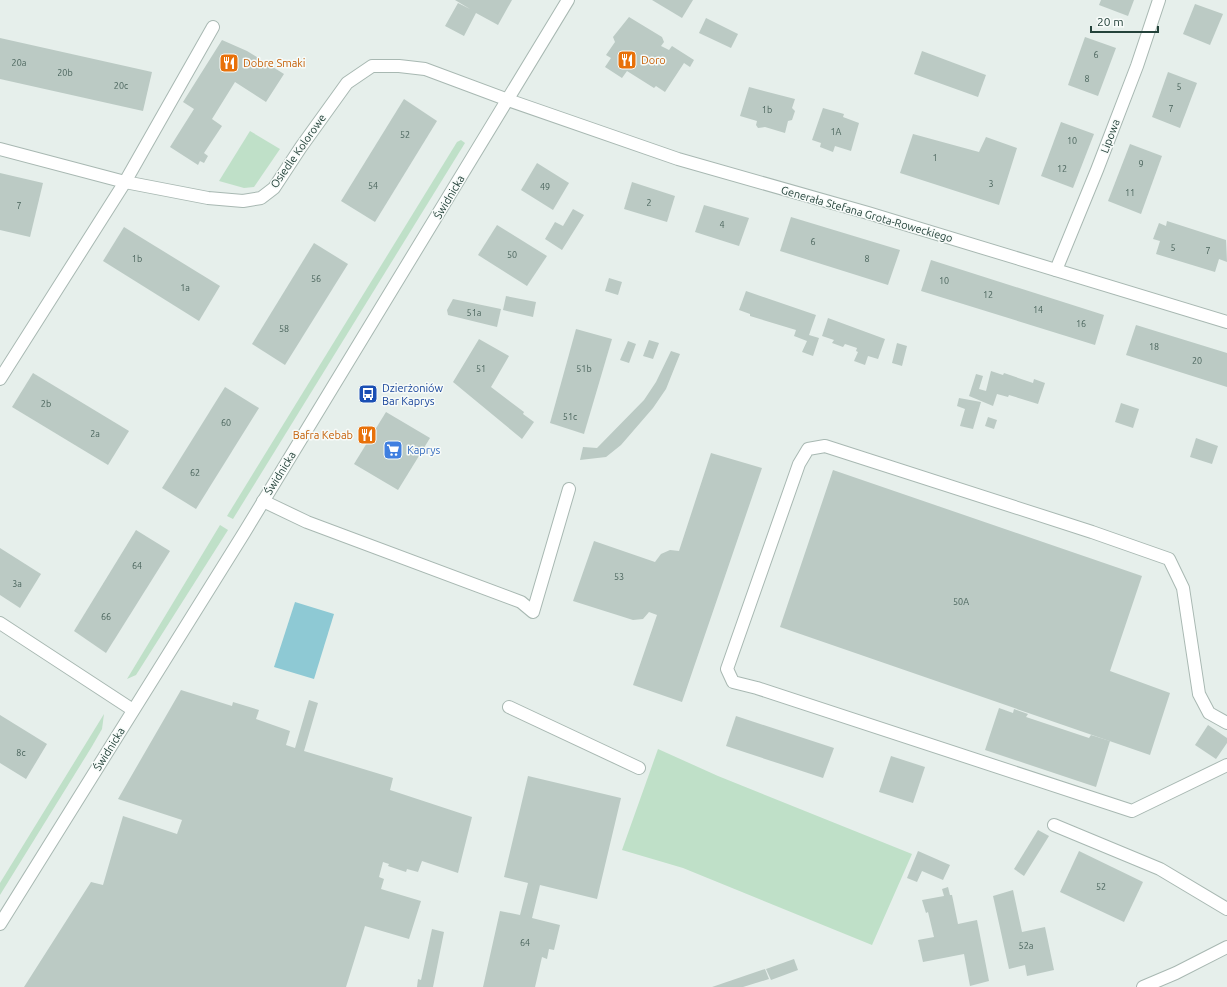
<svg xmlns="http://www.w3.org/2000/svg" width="1227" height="987" font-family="Ubuntu,sans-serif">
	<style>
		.green { fill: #bfe0c8 }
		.water { fill: #8ec9d4 }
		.building { fill: #bbcac4 }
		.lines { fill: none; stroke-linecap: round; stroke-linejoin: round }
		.minor-casing { stroke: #a8b8b2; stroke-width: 14 }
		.minor { stroke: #fff; stroke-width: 12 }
		.labels { text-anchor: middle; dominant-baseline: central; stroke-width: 3; stroke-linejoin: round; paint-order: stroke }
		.number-label { font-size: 9px; fill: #4a645c }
		.food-label { font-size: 11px; fill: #c56008; stroke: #f7fbf9; text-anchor: start }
		.street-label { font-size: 11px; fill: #24423a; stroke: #f7fbf9 }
		.transit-label { font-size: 11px; fill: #164399; stroke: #f7fbf9; text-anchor: start }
		.shop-label { font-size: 11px; fill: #366cbe; stroke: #f7fbf9; text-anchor: start }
	</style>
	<rect width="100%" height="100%" fill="#e6efeb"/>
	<!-- green -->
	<g class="green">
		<polygon points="250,131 280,149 254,187 244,188 219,181"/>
		<polygon points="461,140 465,143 233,519 227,516 457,142"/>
		<polygon points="220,525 228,530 136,675 127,679"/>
		<polygon points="104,714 102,729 91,748 0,895 0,883"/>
		<polygon points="658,749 718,776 912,854 872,945 683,868 622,850"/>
	</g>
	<!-- water -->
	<polygon class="water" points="295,602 334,614 314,679 274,667"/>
	<!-- building -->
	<g class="building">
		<polygon points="455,0 512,0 498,25 476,13 464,36 445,26 458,3 470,9"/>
		<polygon points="652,0 693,0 682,18"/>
		<polygon points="1101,0 1134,0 1128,16 1099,5"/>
		<polygon points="1195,4 1223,14 1210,45 1183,34"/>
		<polygon points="629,17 662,37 664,42 661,46 669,50 672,46 694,60 690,67 684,63 665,92 656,86 654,88 627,71 622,78 605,67 611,58 606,55 615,42 613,37"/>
		<polygon points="706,18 738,34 731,48 699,33"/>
		<polygon points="1085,37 1116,48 1098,96 1068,85"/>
		<polygon points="0,38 152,72 143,111 0,79"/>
		<polygon points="222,40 247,51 284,74 266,102 235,82 212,119 222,126 204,153 208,156 204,163 200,161 198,165 170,147 194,109 183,102"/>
		<polygon points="922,51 986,75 978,97 914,74"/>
		<polygon points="1168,72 1197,83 1180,128 1152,117"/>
		<polygon points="749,87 795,99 792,108 795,111 792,120 788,121 785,133 765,127 758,128 756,125 757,121 740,116"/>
		<polygon points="404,99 437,121 375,222 341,201"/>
		<polygon points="823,108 844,114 843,117 859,123 851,151 835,146 833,152 820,147 821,143 812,140"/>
		<polygon points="1061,122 1094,134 1073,188 1041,176"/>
		<polygon points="913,134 979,152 986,137 1017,148 999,205 900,173"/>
		<polygon points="1130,144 1162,156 1141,214 1108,201"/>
		<polygon points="537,163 569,183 553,210 521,190"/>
		<polygon points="0,173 43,183 30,237 0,230"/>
		<polygon points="632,182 675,196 667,222 624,209"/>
		<polygon points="704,205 749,218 739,246 695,232"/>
		<polygon points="573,209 584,215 562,250 545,239 555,222 563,226"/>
		<polygon points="791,217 900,250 888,285 780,251"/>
		<polygon points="1167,221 1226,240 1227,262 1219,259 1215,272 1156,254 1160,241 1153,239 1159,223 1166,226"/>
		<polygon points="497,225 547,256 527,286 478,255"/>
		<polygon points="124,227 220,286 199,321 103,261"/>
		<polygon points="314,243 348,264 285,365 252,344"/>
		<polygon points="931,260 1104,315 1095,345 921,291"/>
		<polygon points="609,278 622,282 618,295 605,291"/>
		<polygon points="746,291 816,315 809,335 819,338 813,356 802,352 807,341 794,336 796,330 750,316 750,314 739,310"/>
		<polygon points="506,296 536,302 533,317 503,310"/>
		<polygon points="453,299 501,309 497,327 448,315 447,310"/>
		<polygon points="828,318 885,339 878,359 868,356 865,365 854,361 858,352 856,351 857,348 845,344 843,347 832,343 834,340 822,336"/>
		<polygon points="1136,325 1227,353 1227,387 1126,355"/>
		<polygon points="576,329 612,339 584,434 550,423"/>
		<polygon points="479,339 509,356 491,387 524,412 523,414 534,422 522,439 453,382"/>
		<polygon points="649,340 659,343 653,359 643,356"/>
		<polygon points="628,341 636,344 629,363 620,360"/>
		<polygon points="897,343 907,346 902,366 892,363"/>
		<polygon points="671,351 680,354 666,389 653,408 621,445 606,457 580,460 583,447 597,448 644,400 656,382"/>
		<polygon points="991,371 1003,375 1004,373 1033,383 1034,379 1045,383 1038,404 1009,395 1008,397 997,394 993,406 969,396 976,374 983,376 979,389 986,391"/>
		<polygon points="33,373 129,431 108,465 12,407"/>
		<polygon points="225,387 259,408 196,509 162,488"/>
		<polygon points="959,398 981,402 973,429 960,426 965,409 957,406"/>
		<polygon points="1121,403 1139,409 1133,428 1115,422"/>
		<polygon points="386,412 430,438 398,490 354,464"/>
		<polygon points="988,417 997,420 994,429 985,426"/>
		<polygon points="368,425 374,429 365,444 359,440"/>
		<polygon points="1196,438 1218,446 1212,464 1190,457"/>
		<polygon points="711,453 762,468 682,702 633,685 657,615 649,612 643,619 633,620 573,601 594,541 655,562 661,554 670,550 679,551"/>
		<polygon points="833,470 1142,576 1110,671 1170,693 1150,755 780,627"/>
		<polygon points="136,530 170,551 106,653 74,631"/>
		<polygon points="0,548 41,574 20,608 0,595"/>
		<polygon points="181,690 232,706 233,702 259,710 256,719 290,731 286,745 295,748 309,700 318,703 304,751 393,778 390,790 472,817 458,873 422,861 418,872 407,869 406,872 388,866 389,864 383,862 379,877 384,879 381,889 421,901 409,939 365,926 346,987 24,987 91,882 103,885 123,816 177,834 182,820 118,799"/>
		<polygon points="999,708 1013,713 1014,709 1028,714 1026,717 1089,738 1091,735 1110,741 1096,787 985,750"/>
		<polygon points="0,715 47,744 26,779 0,763"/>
		<polygon points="736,716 834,748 823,778 726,746"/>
		<polygon points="1208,725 1227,738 1227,743 1216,759 1195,745"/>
		<polygon points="891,756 925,767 913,803 879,792"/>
		<polygon points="528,776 621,798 597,899 540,885 532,918 560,925 554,950 549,949 547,959 542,957 535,987 483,987 500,911 520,915 528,883 504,877"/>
		<polygon points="1038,830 1049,836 1024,876 1014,869"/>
		<polygon points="918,851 950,865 943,880 922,871 917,882 907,878"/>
		<polygon points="1079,851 1143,882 1124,922 1060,892"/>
		<polygon points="948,887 950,895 952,895 958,924 977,920 989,981 970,986 964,954 923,962 918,940 934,937 928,912 926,913 922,900 944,896 942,889"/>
		<polygon points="1013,890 1022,932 1045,927 1054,970 1027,976 1025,965 1009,969 993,896"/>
		<polygon points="432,929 444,932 433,987 417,987 418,979 421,980"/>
		<polygon points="794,959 798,970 771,980 766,969"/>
		<polygon points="765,969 769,979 743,987 712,987"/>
	</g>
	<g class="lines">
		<defs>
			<g id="minor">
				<polyline points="0,149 125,182 208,198 243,201 261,198 274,188 301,147 347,83 372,66 399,66 425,69 508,100 678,159 868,213 1227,322"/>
				<polyline points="1056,270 1097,170 1137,66 1159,0"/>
				<polyline points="0,379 125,182 213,27"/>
				<polyline points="263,501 307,522 521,602 533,612 569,489"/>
				<polyline points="0,623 133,710"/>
				<polyline points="509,707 639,768"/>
				<polyline points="1227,723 1209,713 1199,694 1183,588 1169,559 1092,532 825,446 808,449 799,464 727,669 733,682 757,688 1132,811 1227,765"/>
				<polyline points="1054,825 1160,869 1227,909"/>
				<polyline points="0,924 244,533 568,0"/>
				<polyline points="1143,987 1176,973 1227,947"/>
			</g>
		</defs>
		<!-- minor casing -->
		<use href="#minor" class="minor-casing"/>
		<!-- minor -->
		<use href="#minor" class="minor"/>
	</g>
	<!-- icons -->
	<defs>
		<symbol id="restaurant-square" viewBox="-11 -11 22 22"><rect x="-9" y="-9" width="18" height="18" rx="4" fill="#e8710a" stroke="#f7fbf9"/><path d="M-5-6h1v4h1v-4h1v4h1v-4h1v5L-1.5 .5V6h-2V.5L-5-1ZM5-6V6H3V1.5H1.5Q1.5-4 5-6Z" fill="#fff"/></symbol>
		<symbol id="bus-square" viewBox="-11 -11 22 22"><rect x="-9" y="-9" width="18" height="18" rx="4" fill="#1a4fb4" stroke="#f7fbf9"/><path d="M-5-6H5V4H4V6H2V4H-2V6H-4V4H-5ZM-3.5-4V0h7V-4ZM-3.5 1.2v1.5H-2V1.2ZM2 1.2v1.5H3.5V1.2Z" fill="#fff"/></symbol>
		<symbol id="supermarket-square" viewBox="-11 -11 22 22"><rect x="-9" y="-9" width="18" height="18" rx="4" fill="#3f7fe0" stroke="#f7fbf9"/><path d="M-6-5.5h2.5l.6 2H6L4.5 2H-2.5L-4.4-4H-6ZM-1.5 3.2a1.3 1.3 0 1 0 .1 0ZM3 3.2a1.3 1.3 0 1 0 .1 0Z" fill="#fff"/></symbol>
	</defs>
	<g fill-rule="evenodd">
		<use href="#restaurant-square" x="616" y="49" width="22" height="22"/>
		<use href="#restaurant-square" x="218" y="52" width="22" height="22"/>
		<use href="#bus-square" x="357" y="383" width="22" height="22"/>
		<use href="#restaurant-square" x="356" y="424" width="22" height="22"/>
		<use href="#supermarket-square" x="382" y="439" width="22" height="22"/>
	</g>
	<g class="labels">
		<!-- number labels -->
		<g class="number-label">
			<text x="1096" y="55">6</text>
			<text x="19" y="63">20a</text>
			<text x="65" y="73">20b</text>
			<text x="1087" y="79">8</text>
			<text x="121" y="86">20c</text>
			<text x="1179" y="87">5</text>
			<text x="1171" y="109">7</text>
			<text x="767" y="110">1b</text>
			<text x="836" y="132">1A</text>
			<text x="405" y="135">52</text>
			<text x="1072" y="141">10</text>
			<text x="935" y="158">1</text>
			<text x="1141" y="164">9</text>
			<text x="1062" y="169">12</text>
			<text x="991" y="184">3</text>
			<text x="373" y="186">54</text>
			<text x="545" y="187">49</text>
			<text x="1130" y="193">11</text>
			<text x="649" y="203">2</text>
			<text x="19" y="206">7</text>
			<text x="722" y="225">4</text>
			<text x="813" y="242">6</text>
			<text x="1173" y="248">5</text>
			<text x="1208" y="251">7</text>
			<text x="512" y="255">50</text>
			<text x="137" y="259">1b</text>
			<text x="867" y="259">8</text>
			<text x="316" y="279">56</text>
			<text x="944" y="281">10</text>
			<text x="185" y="288">1a</text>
			<text x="988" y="295">12</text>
			<text x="1038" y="310">14</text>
			<text x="474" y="313">51a</text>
			<text x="1081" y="324">16</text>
			<text x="284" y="329">58</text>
			<text x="1154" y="347">18</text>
			<text x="1197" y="361">20</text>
			<text x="481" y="369">51</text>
			<text x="584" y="369">51b</text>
			<text x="46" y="404">2b</text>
			<text x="570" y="417">51c</text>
			<text x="226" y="423">60</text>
			<text x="95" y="434">2a</text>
			<text x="195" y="473">62</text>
			<text x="137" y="566">64</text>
			<text x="619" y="577">53</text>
			<text x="17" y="584">3a</text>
			<text x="961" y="602">50A</text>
			<text x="106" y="617">66</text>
			<text x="21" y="753">8c</text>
			<text x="1101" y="887">52</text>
			<text x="525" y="943">64</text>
			<text x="1026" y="946">52a</text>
		</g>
		<!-- food labels -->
		<g class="food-label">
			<text x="641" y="60">Doro</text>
			<text x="243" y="63">Dobre Smaki</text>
			<text x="353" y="435" text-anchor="end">Bafra Kebab</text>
		</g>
		<!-- street labels -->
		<g class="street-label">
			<text transform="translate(1110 136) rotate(-69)">Lipowa</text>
			<text transform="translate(298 151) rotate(-55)">Osiedle Kolorowe</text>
			<text transform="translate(449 197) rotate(-59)">Świdnicka</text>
			<text transform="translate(867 214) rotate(16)">Generała Stefana Grota-Roweckiego</text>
			<text transform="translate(280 473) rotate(-58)">Świdnicka</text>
			<text transform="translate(109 749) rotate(-58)">Świdnicka</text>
		</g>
		<!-- transit labels -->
		<g class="transit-label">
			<text x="382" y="388">Dzierżoniów<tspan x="382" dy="13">Bar Kaprys</tspan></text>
		</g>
		<!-- shop labels -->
		<g class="shop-label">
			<text x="407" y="450">Kaprys</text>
		</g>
	</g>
	<!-- scale -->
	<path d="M1091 26v6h67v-6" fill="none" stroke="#24423a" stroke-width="2"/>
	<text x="1097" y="26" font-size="12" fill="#24423a" stroke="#f7fbf9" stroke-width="3" paint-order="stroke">20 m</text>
</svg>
